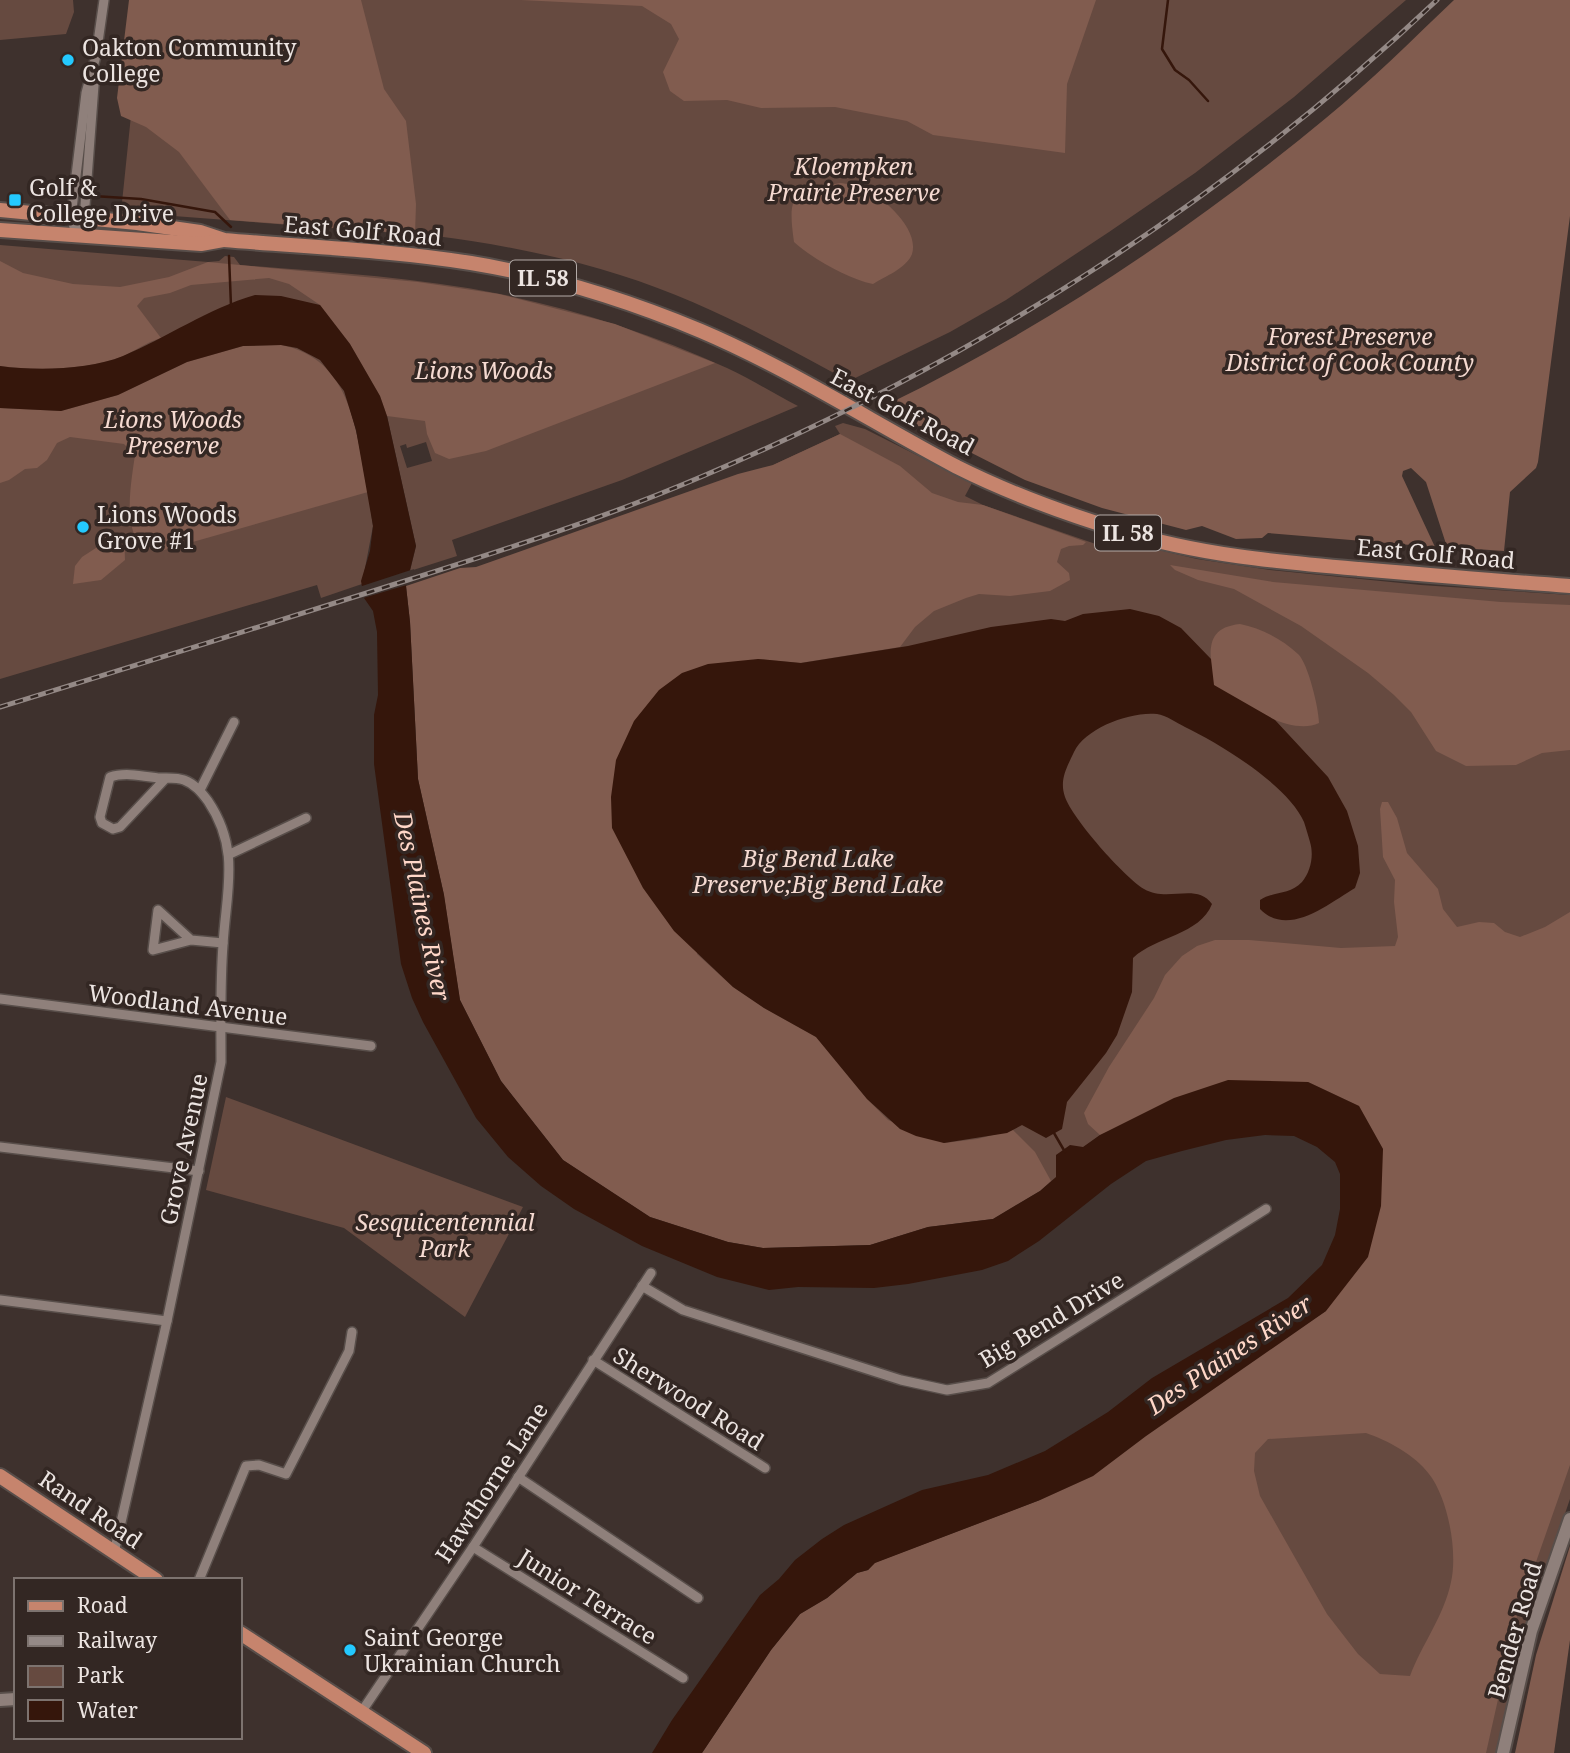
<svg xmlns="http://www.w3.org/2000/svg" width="1570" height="1753" font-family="'Noto Serif',serif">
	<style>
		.green { fill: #664a40; fill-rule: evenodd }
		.forest { fill: #815c4f; fill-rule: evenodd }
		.water { fill: #35160b }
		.pier { fill: #3e312d }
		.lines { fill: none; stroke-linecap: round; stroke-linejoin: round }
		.stream { stroke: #35160b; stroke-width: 2.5 }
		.street-casing { stroke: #584e4a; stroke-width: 12 }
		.secondary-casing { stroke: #584e4a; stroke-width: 16 }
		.primary-casing { stroke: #584e4a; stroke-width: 18 }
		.street { stroke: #8f807b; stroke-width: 9 }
		.secondary { stroke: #8f807b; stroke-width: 12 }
		.primary { stroke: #c6846d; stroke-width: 14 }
		.rail-casing { stroke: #948986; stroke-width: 5 }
		.rail { stroke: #332723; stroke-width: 2.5; stroke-dasharray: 8; stroke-linecap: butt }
		.poi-dot { fill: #24c9fe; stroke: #332723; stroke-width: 2.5 }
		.labels { text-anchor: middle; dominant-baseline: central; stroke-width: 7; stroke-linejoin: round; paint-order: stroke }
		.shield { fill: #332723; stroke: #b4aba8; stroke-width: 2 }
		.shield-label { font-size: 21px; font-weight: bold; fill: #ece4e1 }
		.poi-label { font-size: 23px; fill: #ece4e1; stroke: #332723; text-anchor: start }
		.park-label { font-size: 23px; font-style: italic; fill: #f5dad1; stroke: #332723 }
		.street-label { font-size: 23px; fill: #ece4e1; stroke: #332723 }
		.water-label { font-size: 24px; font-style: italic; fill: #ffd7c8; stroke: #332723 }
	</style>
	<rect width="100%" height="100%" fill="#3e312d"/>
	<!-- green -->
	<g class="green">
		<polygon points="0,0 73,0 74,12 66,34 0,40"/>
		<path d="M143,0H1406L1294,97L1195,173L1109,232L1006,300L950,332L849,381C775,341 700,300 620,275C560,256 498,244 436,236L121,212Z"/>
		<path d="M0,245L208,262L219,261L225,256L234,257L240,265C326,272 414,277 500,294C578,310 655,335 727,368C751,379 774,394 798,406L622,480L452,540L457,556L410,571L416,546L387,416L350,411L368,492L373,526L362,584L321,598L317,585L0,679ZM426,442L432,461L407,468L400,446L406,444L407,448Z"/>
		<polygon points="843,423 865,429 972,483 965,496 983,505 1116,551 1138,545 1197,559 1270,570 1421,585 1570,595 1570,1499 1524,1633 1497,1753 702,1753 1040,1500 1326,1311 1359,1106 1100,1135 1083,1148 1056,1155 1057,1177 1040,1191 460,1000 444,895 773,465 840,434 835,426"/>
		<polygon points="226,1097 523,1207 465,1317 344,1228 206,1190"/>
	</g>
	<!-- forest -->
	<g class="forest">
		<polygon points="129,0 361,0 384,89 406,121 416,204 415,234 230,220 179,152 146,127 121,116 117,98"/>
		<polygon points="521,0 1096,0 1067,84 1065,153 933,135 907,121 835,107 761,108 727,100 684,101 670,91 663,72 679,39 671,24 642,6"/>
		<path d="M1454,0H1570V216L1538,462L1536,468L1510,492L1504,551L1447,547L1426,482L1411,468L1403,471L1402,476L1435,547L1268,533L1262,538L1236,539L1202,526L1186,530L1102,508L1025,480L887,410L888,404C1044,328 1192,229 1326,118C1371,81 1412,40 1454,0Z"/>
		<path d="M840,183C847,184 855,184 862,187C881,196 920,228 912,254C907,268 884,277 873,284C848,279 813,259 794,242C787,193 793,191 840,183Z"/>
		<path d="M0,261L23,273L73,284L120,287L169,277L208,262L418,282L499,294L615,324L715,363L486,451L449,459L435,453L427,434L425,421L387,416L380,396L350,344L320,305L289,284L269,278L191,285L170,293L144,298L137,306L161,338C147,342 135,351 121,357C84,370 39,371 0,366Z"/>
		<path d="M281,345C353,359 356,433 368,492L161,551C156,549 149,548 144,546C121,533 132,477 135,455L124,444L70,437L57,443L47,460L37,468L25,469L9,480L0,483V408L61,411L118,395L187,362L243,346Z"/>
		<polygon points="840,434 900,466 932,493 958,502 983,505 1086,542 1083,545 1069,546 1061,549 1057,562 1069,573 1070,580 1050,591 1010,596 979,594 966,598 934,611 915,627 900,647 800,663 758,659 697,954 733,987 764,1008 816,1037 867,1099 888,1120 944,1143 977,1139 1013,1130 1035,1152 1051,1181 1040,1191 993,1219 928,1227 870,1245 763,1248 728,1242 650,1217 563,1160 501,1081 460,1000 444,895 418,779 410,622 406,586 460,568 476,567 738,474 773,465"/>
		<polygon points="119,533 124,534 125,560 101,580 73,584 75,566 82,557"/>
		<polygon points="1170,565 1273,582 1501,602 1570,605 1570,750 1542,753 1516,765 1466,766 1436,751 1411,712 1394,695 1368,673 1301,626 1234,589 1198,580 1175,570"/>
		<path d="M1240,624C1261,628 1282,639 1298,654C1308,663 1319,709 1319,723C1289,737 1238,701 1213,685C1211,655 1202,628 1240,624Z"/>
		<path d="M1382,802H1388L1397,818L1407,853L1438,889L1443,909L1457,927L1479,922L1494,923L1505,932L1520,937L1545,927L1570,912V1465L1516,1619L1486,1753H702L771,1650L800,1614L827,1598L857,1573L868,1570L874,1563L1040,1500L1093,1476L1146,1436L1326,1311L1383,1149L1359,1106L1308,1082L1132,1121L1100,1135L1088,1124L1084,1113L1109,1067L1154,998L1165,975L1182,956L1197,946L1215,940H1249L1341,948L1395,946L1398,937L1394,902L1395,880L1383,857L1380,809ZM1366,1433C1387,1440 1415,1455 1429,1474C1448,1498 1458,1552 1451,1582C1444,1616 1422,1644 1410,1676L1380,1674L1358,1654L1327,1614L1260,1496L1254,1471L1255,1453L1268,1439Z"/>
		<polygon points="1570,1546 1570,1640 1554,1753 1515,1753 1536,1655"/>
	</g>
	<!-- water -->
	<g class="water">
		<path d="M255,295L281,296L320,305L350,344L380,396L387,416L416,546L406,586L410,622L418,779L444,895L460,1000L501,1081L563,1160L650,1217L728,1242L763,1248L870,1245L928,1227L993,1219L1040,1191L1056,1177V1155L1070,1145L1083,1147L1100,1135L1174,1098L1228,1080L1308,1082L1359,1106L1383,1149L1381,1206L1368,1257L1326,1311L1146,1436L1093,1476L1040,1500L875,1563L868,1570L857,1573L827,1598L800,1614L771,1650L702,1753H652L672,1720L760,1595L779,1579L795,1560L822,1539L844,1525L922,1490L988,1475L1045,1451L1108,1412L1152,1378L1288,1298L1322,1265L1335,1235L1340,1209V1174L1335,1162L1317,1147L1294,1136L1265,1135L1226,1140L1182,1151L1146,1161L1111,1184L1039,1241L1008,1261L982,1270L908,1284L874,1288L798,1287L769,1290L717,1277L642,1246L574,1209L541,1186L508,1157L476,1118L423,1022L412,998L401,964L374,764V715L378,695L377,632L373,611L364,598L361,581L370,551L373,526L356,430L344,391L320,360L297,348L281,345L243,346L187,362L118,395L61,411L0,408V366C36,371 89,370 123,356C168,337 207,309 255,295Z"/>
		<path d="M1130,609L1159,616L1181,628L1211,659L1214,685L1275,720L1328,777L1347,811L1358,846L1360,873L1355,888C1328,904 1288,938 1260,909V900C1274,891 1290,895 1302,882C1311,871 1314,855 1310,842C1308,835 1306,828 1304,822C1288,785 1220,744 1185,727C1177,723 1166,715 1157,714C1131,711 1085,728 1074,752C1067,767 1059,780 1065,797C1072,818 1124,877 1144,889C1168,903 1196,882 1212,904C1200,935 1156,936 1133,958L1132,992L1117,1035L1106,1053L1067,1102L1062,1129L1046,1138L1022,1125L1007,1133L944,1143L916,1136L900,1129L867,1099L816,1037L764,1008L733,987L674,931L643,888L612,828L611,797L616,760L634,721L659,690L682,673L708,664L758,659L801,663L908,646L991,627L1051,619L1065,621L1083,614Z"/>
	</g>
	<!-- pier -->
	<polygon class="pier" points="414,569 410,584 360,599 359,587"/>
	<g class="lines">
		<!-- stream -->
		<g class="stream">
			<polyline points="1168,0 1162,49 1175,70 1189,80 1208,101"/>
			<polyline points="93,196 141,199 215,212 231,227"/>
			<polyline points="229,256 231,306"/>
			<polyline points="1054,1133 1065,1152"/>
		</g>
		<defs>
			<g id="street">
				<polyline points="77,237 71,217 86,93 96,56 104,0"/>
				<polyline points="77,237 84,219 95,72"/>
				<polyline points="200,790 234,722"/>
				<polyline points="230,854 306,818"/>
				<polyline points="191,940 158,910 153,950 191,940 223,943"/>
				<polyline points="0,999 371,1046"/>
				<polyline points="0,1147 199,1171"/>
				<polyline points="642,1286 683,1310 901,1380 947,1390 988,1383 1266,1209"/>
				<polyline points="0,1300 167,1321"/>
				<polyline points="593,1360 765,1468"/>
				<polyline points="518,1477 698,1598"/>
				<polyline points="473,1547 683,1678"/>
				<path d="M114,1553L167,1321L221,1062C221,1023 220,984 223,945C226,891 241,850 208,801C202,793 195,784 184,780C177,777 166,778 158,778C143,776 125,772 110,777L100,817L102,823L113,829L120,827L166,778"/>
				<polyline points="199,1580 246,1466 259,1465 286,1474 349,1351 352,1332"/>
				<polyline points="362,1711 473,1547 651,1273"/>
			</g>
			<g id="secondary">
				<polyline points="0,1700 16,1699"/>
				<polyline points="1503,1753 1531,1631 1570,1519"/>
			</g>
			<g id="primary">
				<path d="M0,210L137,223L200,232L224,240C307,247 389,250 471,263C550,276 627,300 701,331C790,369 872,422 957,467C1009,493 1066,514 1122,531C1198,555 1279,562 1359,569C1429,575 1499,581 1570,586"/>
				<polyline points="0,230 201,244 223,240"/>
				<polyline points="0,1476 156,1580"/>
				<polyline points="240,1633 424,1753"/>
			</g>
		</defs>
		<!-- street casing -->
		<use href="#street" class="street-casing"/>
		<!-- secondary casing -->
		<use href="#secondary" class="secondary-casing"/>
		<!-- primary casing -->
		<use href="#primary" class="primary-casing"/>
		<!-- street -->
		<use href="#street" class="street"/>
		<!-- secondary -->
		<use href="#secondary" class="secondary"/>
		<!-- primary -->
		<use href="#primary" class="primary"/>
		<defs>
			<path id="rail" d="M0,707C124,669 249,630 373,591C484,556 596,522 703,476C973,362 1224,202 1437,0"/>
		</defs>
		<!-- rail casing -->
		<use href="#rail" class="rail-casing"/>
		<!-- rail -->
		<use href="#rail" class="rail"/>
	</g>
	<!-- markers -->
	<g class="poi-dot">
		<circle cx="68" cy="60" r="7"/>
		<rect x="8" y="193" width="14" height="14" rx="3.5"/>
		<circle cx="83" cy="527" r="7"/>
		<circle cx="350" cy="1650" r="7"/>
	</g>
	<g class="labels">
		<!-- shield labels -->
		<g class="shield">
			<rect x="510" y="260.5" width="66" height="35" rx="5"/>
			<rect x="1095" y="515.5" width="66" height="35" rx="5"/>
		</g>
		<g class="shield-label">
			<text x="543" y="278">IL 58</text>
			<text x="1128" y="533">IL 58</text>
		</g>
		<!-- poi labels -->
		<g class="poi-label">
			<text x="82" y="47">Oakton Community<tspan x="82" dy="26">College</tspan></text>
			<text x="29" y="187">Golf &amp;<tspan x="29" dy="26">College Drive</tspan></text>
			<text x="97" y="514">Lions Woods<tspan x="97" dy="26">Grove #1</tspan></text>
			<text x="364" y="1637">Saint George<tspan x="364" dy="26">Ukrainian Church</tspan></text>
		</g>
		<!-- park labels -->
		<g class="park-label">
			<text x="854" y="166">Kloempken<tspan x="854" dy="26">Prairie Preserve</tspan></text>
			<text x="1350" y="336">Forest Preserve<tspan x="1350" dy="26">District of Cook County</tspan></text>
			<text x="484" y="370">Lions Woods</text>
			<text x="173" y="419">Lions Woods<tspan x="173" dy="26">Preserve</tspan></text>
			<text x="818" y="858">Big Bend Lake<tspan x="818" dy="26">Preserve;Big Bend Lake</tspan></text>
			<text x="445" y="1222">Sesquicentennial<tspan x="445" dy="26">Park</tspan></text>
		</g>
		<!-- street labels -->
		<g class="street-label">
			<text transform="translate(363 230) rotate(5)">East Golf Road</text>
			<text transform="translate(903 411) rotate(28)">East Golf Road</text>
			<text transform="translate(1436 553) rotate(5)">East Golf Road</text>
			<text transform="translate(188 1004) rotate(7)">Woodland Avenue</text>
			<text transform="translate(183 1149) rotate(-78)">Grove Avenue</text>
			<text transform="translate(1051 1319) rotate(-31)">Big Bend Drive</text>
			<text transform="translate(689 1398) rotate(32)">Sherwood Road</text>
			<text transform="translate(491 1482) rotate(-57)">Hawthorne Lane</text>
			<text transform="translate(91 1509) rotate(34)">Rand Road</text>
			<text transform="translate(588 1596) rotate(32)">Junior Terrace</text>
			<text transform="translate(1514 1630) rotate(-74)">Bender Road</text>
		</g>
		<!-- water labels -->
		<g class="water-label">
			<text transform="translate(423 906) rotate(78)">Des Plaines River</text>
			<text transform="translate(1229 1354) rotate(-34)">Des Plaines River</text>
		</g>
	</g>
	<!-- legend -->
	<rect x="14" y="1578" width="228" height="161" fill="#332723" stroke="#7d736f" stroke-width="2"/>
	<rect x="28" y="1601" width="35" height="10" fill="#c6846d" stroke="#7d736f" stroke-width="2"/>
	<text x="77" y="1613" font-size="21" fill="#ece4e1">Road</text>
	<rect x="28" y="1636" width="35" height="10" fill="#948986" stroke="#7d736f" stroke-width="2"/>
	<text x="77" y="1648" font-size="21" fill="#ece4e1">Railway</text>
	<rect x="28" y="1666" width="35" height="21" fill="#664a40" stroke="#7d736f" stroke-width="2"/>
	<text x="77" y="1683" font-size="21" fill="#ece4e1">Park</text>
	<rect x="28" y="1700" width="35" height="21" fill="#35160b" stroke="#7d736f" stroke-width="2"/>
	<text x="77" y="1718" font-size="21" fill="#ece4e1">Water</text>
</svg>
